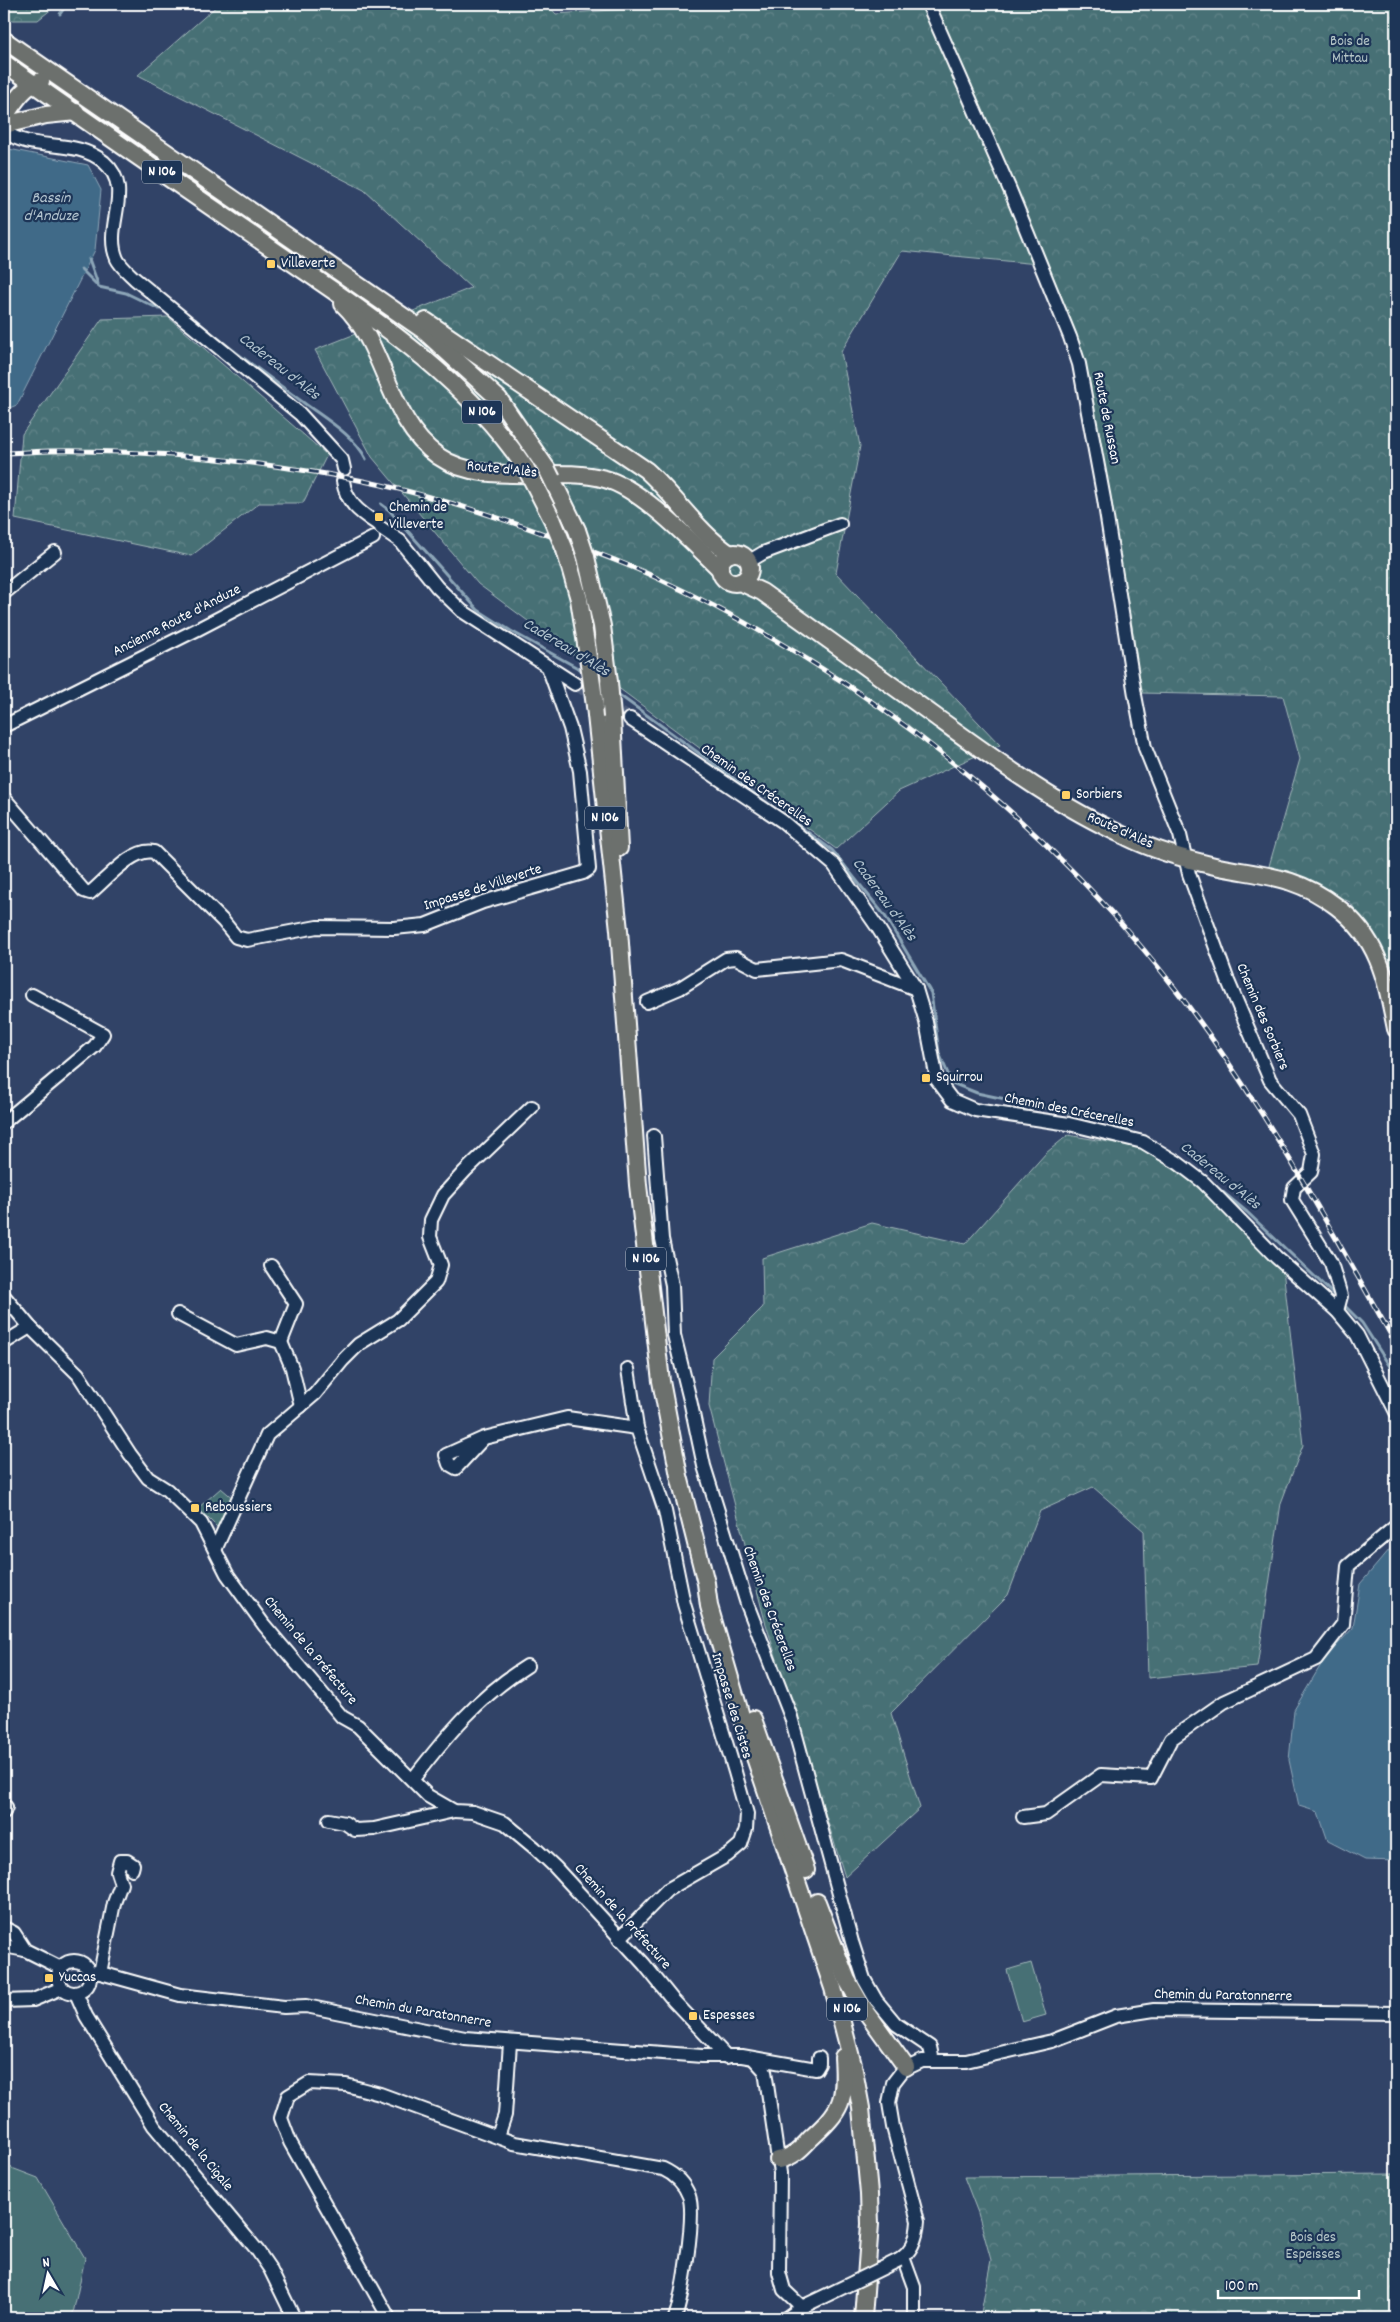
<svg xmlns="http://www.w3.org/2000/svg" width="1400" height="2322" font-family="Dekko,sans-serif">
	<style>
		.green { fill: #477075; stroke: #a3b8ba }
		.forest { fill: url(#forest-crowns); stroke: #a3b8ba }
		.water { fill: #416b88; stroke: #8da6b8 }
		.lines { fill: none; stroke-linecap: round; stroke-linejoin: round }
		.stream { stroke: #8da6b8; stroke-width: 3 }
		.minor-tunnel { stroke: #505f7e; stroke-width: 12; stroke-dasharray: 12 6; stroke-linecap: butt }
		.minor-casing { stroke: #fff; stroke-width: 16 }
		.major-casing { stroke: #fff; stroke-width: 20 }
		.minor { stroke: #1d3557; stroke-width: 12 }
		.major { stroke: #6c706d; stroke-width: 16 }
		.rail-casing { stroke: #fff; stroke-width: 5 }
		.rail { stroke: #1d3557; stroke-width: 3; stroke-dasharray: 9; stroke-linecap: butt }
		.minor-bridge-casing { stroke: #fff; stroke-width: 16; stroke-linecap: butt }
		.major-bridge-casing { stroke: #fff; stroke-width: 20; stroke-linecap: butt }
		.minor-bridge { stroke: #1d3557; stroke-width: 12 }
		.major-bridge { stroke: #6c706d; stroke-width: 16 }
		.poi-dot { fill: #ffd166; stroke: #1d3557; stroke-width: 2 }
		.labels { text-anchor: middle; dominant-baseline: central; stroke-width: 4.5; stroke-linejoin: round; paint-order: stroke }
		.shield { fill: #1d3557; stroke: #bbc2cd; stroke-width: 1 }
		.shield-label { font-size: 14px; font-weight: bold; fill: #fff }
		.park-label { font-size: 15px; fill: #b5c6c8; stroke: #1d3557 }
		.poi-label { font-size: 15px; fill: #fff; stroke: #1d3557; text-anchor: start }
		.street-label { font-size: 15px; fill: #fff; stroke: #1d3557 }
		.water-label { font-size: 16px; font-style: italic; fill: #b3c4cf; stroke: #1d3557 }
	</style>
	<defs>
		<pattern id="forest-crowns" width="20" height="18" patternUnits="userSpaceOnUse" patternTransform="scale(1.25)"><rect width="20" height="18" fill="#477075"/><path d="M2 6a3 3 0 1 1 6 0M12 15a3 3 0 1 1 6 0" fill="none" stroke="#63858a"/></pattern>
	</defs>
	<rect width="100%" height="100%" fill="#314367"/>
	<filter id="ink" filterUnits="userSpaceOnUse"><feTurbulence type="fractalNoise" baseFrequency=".02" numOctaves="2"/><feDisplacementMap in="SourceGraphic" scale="10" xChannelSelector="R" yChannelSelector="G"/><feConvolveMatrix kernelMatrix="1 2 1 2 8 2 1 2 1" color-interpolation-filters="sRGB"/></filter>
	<g filter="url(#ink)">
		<!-- green -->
		<g class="green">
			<polygon points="221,1488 235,1500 217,1527 198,1508"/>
			<polygon points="1031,1963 1046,2015 1022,2022 1007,1970"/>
			<polygon points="4,2165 38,2178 85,2258 72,2318 4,2318"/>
		</g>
		<!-- forest -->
		<g class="forest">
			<polygon points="4,4 58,4 38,20 4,20"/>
			<polygon points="219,4 547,4 556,14 698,4 1396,4 1396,1016 1393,968 1350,902 1269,866 1300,759 1283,696 1141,693 1132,626 1085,361 1048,265 902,251 841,352 860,446 836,573 1000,745 899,791 836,849 478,584 372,457 315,350 471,288 364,190 138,75"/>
			<polygon points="168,317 327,455 303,503 259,503 191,556 15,519 22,434 102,319"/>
			<polygon points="1068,1135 1138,1147 1202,1187 1283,1269 1303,1445 1281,1503 1257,1667 1148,1678 1144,1531 1093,1487 1040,1511 1008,1595 891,1713 920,1808 845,1877 765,1621 709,1406 712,1358 763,1307 762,1258 872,1223 965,1244 1046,1153"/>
			<polygon points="1396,2174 1396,2318 980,2318 991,2260 978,2213 964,2177"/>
		</g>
		<!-- water -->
		<g class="water">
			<polygon points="4,148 88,165 101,190 95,250 17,405 4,410"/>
			<polygon points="1396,1542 1396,1861 1365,1860 1328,1841 1318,1812 1299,1806 1289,1760 1294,1710 1325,1658 1353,1628 1360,1584"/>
		</g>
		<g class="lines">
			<!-- stream -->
			<g class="stream">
				<polyline points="60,14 67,4"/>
				<polyline points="89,259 98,284"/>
				<polyline points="81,269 99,287 126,293 159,309"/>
				<path d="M195,319C229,349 268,376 304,403C324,418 355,436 366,459"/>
				<polyline points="381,504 389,510 478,610 511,631 585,672"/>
				<polyline points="615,692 832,850 885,916 931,993 939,1053 952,1083 977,1093 1109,1121 1139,1136"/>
				<polyline points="1165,1148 1187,1162"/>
				<polyline points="1213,1184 1247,1212 1333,1294"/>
				<polyline points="1343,1304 1362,1323 1396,1376"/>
			</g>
			<!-- minor-tunnel -->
			<polyline class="minor-tunnel" points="575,684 630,719"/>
			<defs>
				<g id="minor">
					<polyline points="928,4 1010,190 1070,337 1079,364 1104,499 1135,695 1145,748 1180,835 1189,874 1228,981 1270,1080 1299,1115 1314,1154 1311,1172 1294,1188 1292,1200 1331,1263 1341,1296 1337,1311"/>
					<path d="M4,131C33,153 74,137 104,162C136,190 102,226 117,259C121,267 129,273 135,279L300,414L342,460L344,469"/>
					<path d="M343,481C346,502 359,512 376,523"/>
					<polyline points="381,528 400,541 437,587 462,611 575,684"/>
					<polyline points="748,562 763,553 840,524"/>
					<polyline points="4,593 55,552"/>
					<polyline points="630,719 782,821 834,865 878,928 916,989 926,1022 937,1080 952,1100 975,1110 1069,1124 1143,1142 1178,1163 1203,1182 1276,1257 1337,1311 1357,1335 1396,1412"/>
					<polyline points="4,726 198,629 373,538"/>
					<path d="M4,798L84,891L90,893C106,880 133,847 154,852L223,921L236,937L247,940L317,927L394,928L425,925L483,902L583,873L589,869L580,771L570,728L548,667"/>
					<polyline points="647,1002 680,988 726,959 736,958 757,969 841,960 916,989"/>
					<polyline points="4,1122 95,1046 103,1034 32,995"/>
					<polyline points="654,1136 662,1239 672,1285 674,1335 690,1400 704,1466 747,1604 791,1717 852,1942 864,1979 876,2000 896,2024 930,2047 933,2061"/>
					<polyline points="271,1266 296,1304 281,1342"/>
					<polyline points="4,1296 30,1327 78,1374 130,1454 148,1478 167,1490 201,1523 227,1574 264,1625 342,1717 358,1726 428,1796 454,1811 473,1812 505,1823 535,1848 555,1867 644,1964 673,2000 727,2057"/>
					<polyline points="178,1314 236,1345 267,1338 281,1342 292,1368 301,1406"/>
					<polyline points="4,1343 30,1327"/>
					<polyline points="628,1369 637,1428"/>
					<polyline points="484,1438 456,1468 449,1464 446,1455 484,1438 567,1418 637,1428 665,1511 684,1604 735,1772 747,1814 746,1829 741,1844 728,1855 667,1890 619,1939"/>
					<polyline points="215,1550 267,1435 315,1394 343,1360 359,1344 398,1320 436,1282 441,1265 430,1237 431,1220 443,1195 465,1171 532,1107"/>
					<path d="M413,1779C446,1736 480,1695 527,1666"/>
					<polyline points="4,1812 6,1807"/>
					<polyline points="1023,1817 1046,1814 1101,1775 1151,1778 1171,1739 1224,1702 1316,1659 1343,1624 1348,1566 1396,1526"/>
					<polyline points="329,1820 345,1823 355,1830 374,1829 454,1811"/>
					<polyline points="4,1928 14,1933 25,1950 61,1968"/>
					<polyline points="4,1946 25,1950"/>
					<circle cx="74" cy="1977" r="16"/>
					<polyline points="89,1973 97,1972 180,1995 284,2007 306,2006 465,2038 702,2056 742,2056 816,2069 819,2064 819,2058"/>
					<polyline points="100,1973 114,1903 121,1884 117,1872 120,1861 127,1861 133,1865 132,1869"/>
					<polyline points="76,1993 86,2016 154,2126 257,2250 270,2269 294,2318"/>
					<polyline points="4,2001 33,2000 62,1988"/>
					<polyline points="754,2059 765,2071 780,2173 779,2272 784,2290 802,2307 854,2282"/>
					<polyline points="498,2136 505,2115 510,2043"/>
					<polyline points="903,2257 914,2287 914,2318"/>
					<path d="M899,2260C913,2251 917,2237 918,2221L893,2127L889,2103L893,2083L903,2070L922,2061H966L1052,2041L1116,2016L1154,2010L1396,2013"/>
					<path d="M389,2318L290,2142L281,2118L288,2096L309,2083L346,2085L380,2094L514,2143L663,2169C676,2175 684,2183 689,2196C696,2215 682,2298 675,2318"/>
					<polyline points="787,2318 802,2307"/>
				</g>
				<g id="major">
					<polyline points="4,40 423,330 499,399 547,469"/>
					<path d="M4,63C91,125 179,185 268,246C362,311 461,371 526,469"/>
					<path d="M4,117C14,103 24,85 41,81"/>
					<polyline points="4,125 46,115 76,112"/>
					<path d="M343,304C387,346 387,420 438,456C484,488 553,465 605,479C641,488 693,543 720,569"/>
					<path d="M426,321L646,470C676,497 697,531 730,554"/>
					<polyline points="531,478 553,521"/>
					<polyline points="552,479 577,530"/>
					<polyline points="565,550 579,599 590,670"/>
					<circle cx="735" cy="568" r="15"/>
					<polyline points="586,557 602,626 609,682"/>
					<path d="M740,582L762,592C820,633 878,675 936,717C997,761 1058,806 1127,837C1155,851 1188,860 1219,867C1264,876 1297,876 1336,906C1379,938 1386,979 1396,1029"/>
					<polyline points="595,706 619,930 638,1185 661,1381 679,1476 706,1583 709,1606 741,1716 833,1988 853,2065 861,2108 869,2194 870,2224 863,2318"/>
					<polyline points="612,717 619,848"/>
					<polyline points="753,1719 806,1870"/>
					<polyline points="817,1902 847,1980 862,2006 906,2067"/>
					<path d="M778,2160C792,2158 801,2149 810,2139C842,2110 846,2101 843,2057"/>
				</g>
			</defs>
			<!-- minor casing -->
			<use href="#minor" class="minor-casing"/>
			<!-- major casing -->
			<use href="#major" class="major-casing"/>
			<!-- minor -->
			<use href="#minor" class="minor"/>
			<!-- major -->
			<use href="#major" class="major"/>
			<defs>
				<path id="rail" d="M4,453C30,452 57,450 83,451C162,452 242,460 320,473C390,484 459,504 525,527C569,543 614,558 657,578C843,665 1012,792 1144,950C1245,1070 1319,1209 1396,1344"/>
			</defs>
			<!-- rail casing -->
			<use href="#rail" class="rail-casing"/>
			<!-- rail -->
			<use href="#rail" class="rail"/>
			<defs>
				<polyline id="minor-bridge" points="854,2282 899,2260"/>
				<g id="major-bridge">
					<polyline points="526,469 531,478"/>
					<polyline points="547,469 552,479"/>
					<polyline points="553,521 565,550"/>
					<polyline points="577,530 586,557"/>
					<polyline points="590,670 595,706"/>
					<polyline points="609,682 612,717"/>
				</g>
			</defs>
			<!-- minor-bridge casing -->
			<use href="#minor-bridge" class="minor-bridge-casing"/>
			<!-- major-bridge casing -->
			<use href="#major-bridge" class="major-bridge-casing"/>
			<!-- minor-bridge -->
			<use href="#minor-bridge" class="minor-bridge"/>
			<!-- major-bridge -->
			<use href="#major-bridge" class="major-bridge"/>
		</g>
	</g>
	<!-- markers -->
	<g class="poi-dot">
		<rect x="266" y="259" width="10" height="10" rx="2.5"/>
		<rect x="374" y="512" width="10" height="10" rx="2.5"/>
		<rect x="1061" y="790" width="10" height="10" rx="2.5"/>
		<rect x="921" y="1073" width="10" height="10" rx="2.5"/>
		<rect x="190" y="1503" width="10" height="10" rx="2.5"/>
		<rect x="44" y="1973" width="10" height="10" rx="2.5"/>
		<rect x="688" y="2011" width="10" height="10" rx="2.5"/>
	</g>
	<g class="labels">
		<!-- shield labels -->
		<g class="shield">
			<rect x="142" y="160.5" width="40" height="23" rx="4"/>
			<rect x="462" y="400.5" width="40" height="23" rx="4"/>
			<rect x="585" y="806.5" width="40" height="23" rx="4"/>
			<rect x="626" y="1247.5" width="40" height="23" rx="4"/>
			<rect x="827" y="1997.5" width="40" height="23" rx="4"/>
		</g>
		<g class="shield-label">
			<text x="162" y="172">N 106</text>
			<text x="482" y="412">N 106</text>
			<text x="605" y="818">N 106</text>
			<text x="646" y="1259">N 106</text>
			<text x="847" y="2009">N 106</text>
		</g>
		<!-- park labels -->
		<g class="park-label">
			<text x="1350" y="42">Bois de<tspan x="1350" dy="17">Mittau</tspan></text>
			<text x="1313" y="2238">Bois des<tspan x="1313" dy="17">Espeisses</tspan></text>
		</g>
		<!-- poi labels -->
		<g class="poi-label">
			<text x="281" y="264">Villeverte</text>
			<text x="389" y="508">Chemin de<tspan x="389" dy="17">Villeverte</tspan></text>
			<text x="1076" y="795">Sorbiers</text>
			<text x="936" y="1078">Squirrou</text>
			<text x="205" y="1508">Reboussiers</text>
			<text x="59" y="1978">Yuccas</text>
			<text x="703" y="2016">Espesses</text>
		</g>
		<!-- street labels -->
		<g class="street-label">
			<text transform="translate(1106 418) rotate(79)">Route de Russan</text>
			<text transform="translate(502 470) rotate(6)">Route d'Alès</text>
			<text transform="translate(177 621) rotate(-27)">Ancienne Route d'Anduze</text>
			<text transform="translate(756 786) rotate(35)">Chemin des Crécerelles</text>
			<text transform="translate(1120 831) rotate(24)">Route d'Alès</text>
			<text transform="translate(483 888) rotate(-18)">Impasse de Villeverte</text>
			<text transform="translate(1262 1017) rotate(67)">Chemin des Sorbiers</text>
			<text transform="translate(1069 1111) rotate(11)">Chemin des Crécerelles</text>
			<text transform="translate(769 1609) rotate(70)">Chemin des Crécerelles</text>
			<text transform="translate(310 1651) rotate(50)">Chemin de la Préfecture</text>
			<text transform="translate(731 1706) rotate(73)">Impasse des Cistes</text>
			<text transform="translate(622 1917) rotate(48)">Chemin de la Préfecture</text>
			<text transform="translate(1223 1996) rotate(1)">Chemin du Paratonnerre</text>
			<text transform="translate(423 2012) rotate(10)">Chemin du Paratonnerre</text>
			<text transform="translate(195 2147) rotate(51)">Chemin de la Cigale</text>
		</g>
		<!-- water labels -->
		<g class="water-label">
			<text x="51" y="198">Bassin<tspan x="51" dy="18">d'Anduze</tspan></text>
			<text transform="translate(279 367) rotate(38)">Cadereau d'Alès</text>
			<text transform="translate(566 648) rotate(31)">Cadereau d'Alès</text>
			<text transform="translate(884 900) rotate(54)">Cadereau d'Alès</text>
			<text transform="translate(1220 1176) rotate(39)">Cadereau d'Alès</text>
		</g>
	</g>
	<!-- margin -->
	<rect width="1400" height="2322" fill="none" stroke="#1d3557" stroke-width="20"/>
	<rect x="10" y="10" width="1380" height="2302" fill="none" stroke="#fff" stroke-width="2" filter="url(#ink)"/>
	<!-- north arrow -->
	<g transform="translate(48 2274) rotate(351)" stroke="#1d3557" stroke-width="4" paint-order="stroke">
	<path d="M0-4L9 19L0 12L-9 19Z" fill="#ffffff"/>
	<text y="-8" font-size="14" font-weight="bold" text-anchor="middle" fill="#ffffff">N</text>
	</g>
	<!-- scale -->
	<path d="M1218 2290v8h141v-8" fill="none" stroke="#ffffff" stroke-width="2.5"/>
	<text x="1225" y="2290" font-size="15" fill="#ffffff" stroke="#1d3557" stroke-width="4" paint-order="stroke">100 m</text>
</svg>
